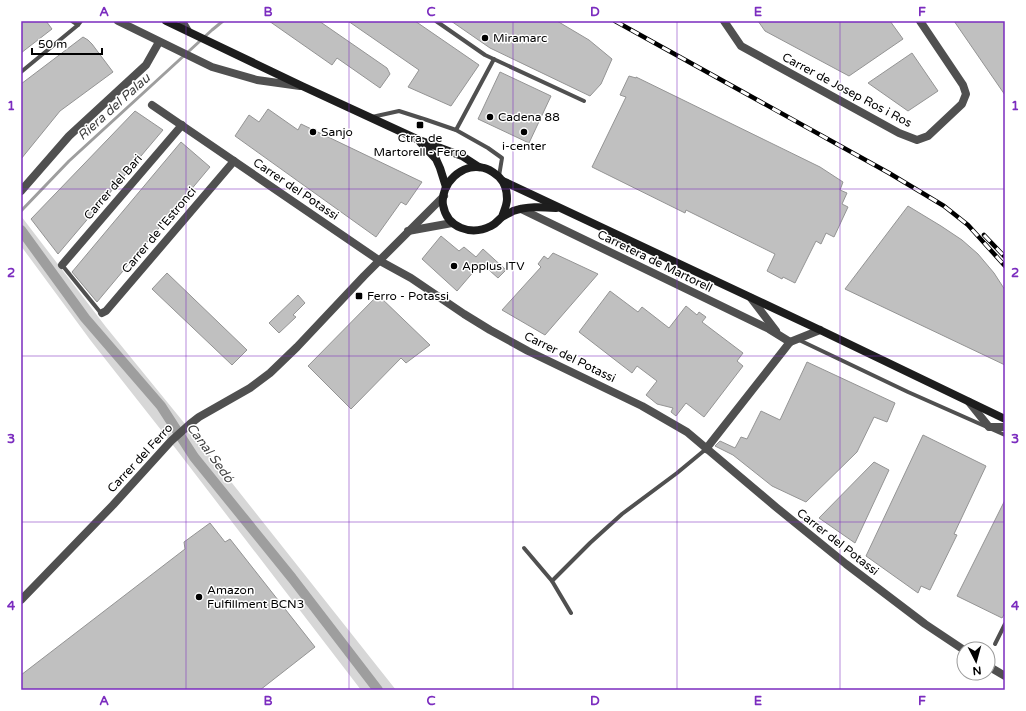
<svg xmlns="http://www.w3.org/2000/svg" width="1026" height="711" font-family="'Varela Round',sans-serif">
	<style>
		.green { fill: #d7d7d7 }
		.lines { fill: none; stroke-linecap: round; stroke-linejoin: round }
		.stream { stroke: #9e9e9e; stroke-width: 3 }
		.canal { stroke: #9e9e9e; stroke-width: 10 }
		.building { fill: #c0c0c0; stroke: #949494 }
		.service { stroke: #505050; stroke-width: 4 }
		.minor { stroke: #505050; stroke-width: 8 }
		.tertiary { stroke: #505050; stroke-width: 8 }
		.secondary { stroke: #1d1d1d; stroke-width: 8 }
		.rail-casing { stroke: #000; stroke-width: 4.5 }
		.rail { stroke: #fff; stroke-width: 3; stroke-dasharray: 9; stroke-linecap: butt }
		.grid { fill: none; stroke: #7b2cbf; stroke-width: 1; stroke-opacity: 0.55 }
		.poi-dot { fill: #000; stroke: #fff; stroke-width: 1.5 }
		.labels { text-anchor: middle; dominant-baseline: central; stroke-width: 3; stroke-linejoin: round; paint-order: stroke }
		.poi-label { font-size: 12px; fill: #000; stroke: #fff; text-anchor: start }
		.street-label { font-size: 12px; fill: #000; stroke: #fff }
		.water-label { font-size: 13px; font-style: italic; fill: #3f3f3f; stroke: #fff }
		.neatline { fill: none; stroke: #7b2cbf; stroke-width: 1.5 }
		.grid-label { font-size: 13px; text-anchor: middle; font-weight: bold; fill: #7b2cbf }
	</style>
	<rect width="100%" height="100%" fill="#fff"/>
	<!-- green -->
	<polygon class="green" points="21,216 106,327 194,435 396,690 361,690 176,449 91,341 21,246"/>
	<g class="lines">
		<!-- stream -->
		<polyline class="stream" points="21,211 69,161 212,30 223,21"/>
		<!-- canal -->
		<polyline class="canal" points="21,230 85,318 161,406 194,457 292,578 378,690"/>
	</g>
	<!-- building -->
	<g class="building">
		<polygon points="21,21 46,21 52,29 21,53"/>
		<polygon points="269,21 319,21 387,68 390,74 380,88 337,58 332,65"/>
		<polygon points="348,21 415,21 479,65 451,106 408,87 419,70"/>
		<polygon points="451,21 557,21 589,40 612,59 601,84 590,96 490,48"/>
		<polygon points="758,21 890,21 903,39 849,76 765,31"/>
		<polygon points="954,21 1005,21 1005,95"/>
		<polygon points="83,37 88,40 92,44 113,72 60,111 21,159 21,84"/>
		<polygon points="912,53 938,91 908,111 868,83"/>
		<polygon points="500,72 551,96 529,143 478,119"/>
		<polygon points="629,76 636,78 636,77 820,167 843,182 840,190 847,193 842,204 848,207 834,237 826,233 821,244 816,241 795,283 783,277 782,279 767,271 775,254 686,210 685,213 592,167 626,97 620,95"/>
		<polygon points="268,109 298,130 301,124 422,182 406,205 401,202 376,237 235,136 249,115 259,122"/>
		<polygon points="135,111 163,130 58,254 31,219"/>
		<polygon points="181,142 210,167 97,302 72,272"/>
		<polygon points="908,206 941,226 962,240 978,254 994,273 1005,290 1005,365 845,289"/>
		<polygon points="441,236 459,251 464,247 476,257 483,249 506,270 498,278 481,263 457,291 422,259"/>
		<polygon points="553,253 598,274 545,335 502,310 541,267 538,264 544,256 548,259"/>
		<polygon points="167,273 247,350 232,365 152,289"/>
		<polygon points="610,291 638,312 642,307 669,328 686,306 697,315 699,312 706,317 702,322 743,353 737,361 743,366 704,417 686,403 676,416 671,412 673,408 657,404 646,395 657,381 637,366 632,373 579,332"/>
		<polygon points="298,295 305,303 293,315 296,317 279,333 269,323"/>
		<polygon points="378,295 430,345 406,363 401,358 351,409 308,366"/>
		<polygon points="807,362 895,403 887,422 874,417 857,452 806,502 772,486 733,455 715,446 720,441 735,448 741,437 747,439 761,411 780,420"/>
		<polygon points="923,435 986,466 954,534 957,535 930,590 921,586 918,593 866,556"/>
		<polygon points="874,462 889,470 855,543 819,518"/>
		<polygon points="1005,500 1005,613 1002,618 957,596"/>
		<polygon points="210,523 225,542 230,539 315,647 260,690 21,690 21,675 185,549 184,542"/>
	</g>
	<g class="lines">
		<!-- service -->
		<g class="service">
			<polyline points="72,21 78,25"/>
			<polyline points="436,21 485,55 584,101"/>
			<polyline points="494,59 456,130 488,148 502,158 499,176"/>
			<polyline points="21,72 78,25 81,21"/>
			<polyline points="372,117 399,111 427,120 456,130"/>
			<polyline points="62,265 100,312 102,313"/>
			<polyline points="797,339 908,392 1005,435"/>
			<polyline points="524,548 552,581"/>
			<polyline points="571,613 552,581 590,543 622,514 677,473 706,449"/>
			<polyline points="995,644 1005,624"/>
		</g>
		<!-- minor -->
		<g class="minor">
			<polyline points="118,21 212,67 257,80 300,86"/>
			<polyline points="182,21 188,31"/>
			<polyline points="724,21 741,46 899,133 917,140 928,136 962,104 966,94 963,85 920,21"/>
			<polyline points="152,105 380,261 411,278 464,314 490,330 528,351 642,406 687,432 777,508 846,564 925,624 964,650"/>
			<polyline points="21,191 69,136 146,65 159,42"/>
			<polyline points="521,209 769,329 790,342"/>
			<polyline points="62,265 182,125"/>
			<polyline points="751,298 776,331"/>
			<polyline points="102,313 106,311 234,161"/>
			<polyline points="790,342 820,330"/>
			<polyline points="969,402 989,427 1005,427"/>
			<polyline points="706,449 790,342"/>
			<polyline points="988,666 1005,676"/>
		</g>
		<!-- tertiary -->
		<g class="tertiary">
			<polyline points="408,231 452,223"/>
			<polyline points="21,600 113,505 171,441 190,424 199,417 250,388 270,373 297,347 364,276 444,196"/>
		</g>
		<!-- secondary -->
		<g class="secondary">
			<polyline points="166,21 302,86 419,140 462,156 479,167"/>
			<polyline points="420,142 436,159 440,168 446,187"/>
			<polyline points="503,181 820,330 1005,419"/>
			<path d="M502,217C504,211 507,205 507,199C507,191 505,183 499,177C494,173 490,169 484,168C462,162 440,184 443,205C447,228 471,236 491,226C496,224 498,220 502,217C505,215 510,213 513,211C527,206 542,207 556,208"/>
		</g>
		<defs>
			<g id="rail">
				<polyline points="615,21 889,173 944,206 968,225 1005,266"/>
				<polyline points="984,235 1005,257"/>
			</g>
		</defs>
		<!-- rail casing -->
		<use href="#rail" class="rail-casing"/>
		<!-- rail -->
		<use href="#rail" class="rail"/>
	</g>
	<!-- grid -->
	<path class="grid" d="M186,21V690M349,21V690M513,21V690M677,21V690M840,21V690M21,189H1005M21,356H1005M21,522H1005"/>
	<!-- markers -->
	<g class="poi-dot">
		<circle cx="485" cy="38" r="4"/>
		<circle cx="490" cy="117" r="4"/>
		<rect x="416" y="121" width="8" height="8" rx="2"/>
		<circle cx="313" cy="132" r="4"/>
		<circle cx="524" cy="132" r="4"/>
		<circle cx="454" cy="266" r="4"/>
		<rect x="355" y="292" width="8" height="8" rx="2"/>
		<circle cx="199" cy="597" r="4"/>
	</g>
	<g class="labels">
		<!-- poi labels -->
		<g class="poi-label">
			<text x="493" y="38">Miramarc</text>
			<text x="498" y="117">Cadena 88</text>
			<text x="321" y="132">Sanjo</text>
			<text x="420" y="138" text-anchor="middle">Ctra. de<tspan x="420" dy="14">Martorell - Ferro</tspan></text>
			<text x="524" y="146" text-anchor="middle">i-center</text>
			<text x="462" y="266">Applus ITV</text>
			<text x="367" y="296">Ferro - Potassi</text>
			<text x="207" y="590">Amazon<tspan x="207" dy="14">Fulfillment BCN3</tspan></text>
		</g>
		<!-- street labels -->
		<g class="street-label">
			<text transform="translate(847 90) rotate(28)">Carrer de Josep Ros i Ros</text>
			<text transform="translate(113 187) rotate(-49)">Carrer del Bari</text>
			<text transform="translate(296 189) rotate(34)">Carrer del Potassi</text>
			<text transform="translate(159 230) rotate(-50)">Carrer de l'Estronci</text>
			<text transform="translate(655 261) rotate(26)">Carretera de Martorell</text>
			<text transform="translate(570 357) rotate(26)">Carrer del Potassi</text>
			<text transform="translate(140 458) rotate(-47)">Carrer del Ferro</text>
			<text transform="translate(838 542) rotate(38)">Carrer del Potassi</text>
		</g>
		<!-- water labels -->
		<g class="water-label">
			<text transform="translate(114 107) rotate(-42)">Riera del Palau</text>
			<text transform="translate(210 453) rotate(54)">Canal Sedó</text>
		</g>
	</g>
	<!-- border -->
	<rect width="1026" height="711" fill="none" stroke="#ffffff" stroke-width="44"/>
	<!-- north arrow -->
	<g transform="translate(976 661) rotate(174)"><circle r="19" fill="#ffffff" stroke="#999999"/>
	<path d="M0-3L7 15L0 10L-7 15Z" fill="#000000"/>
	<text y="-6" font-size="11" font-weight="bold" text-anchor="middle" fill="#000000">N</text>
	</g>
	<!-- scale -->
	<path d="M32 48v6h70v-6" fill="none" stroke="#000000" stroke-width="2"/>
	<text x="38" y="48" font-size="12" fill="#000000" stroke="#ffffff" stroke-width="3" paint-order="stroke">50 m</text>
	<rect x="22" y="22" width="982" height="667" class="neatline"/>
	<g class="grid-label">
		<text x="104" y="16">A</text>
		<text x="268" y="16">B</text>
		<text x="431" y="16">C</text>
		<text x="595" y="16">D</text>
		<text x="758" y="16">E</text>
		<text x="922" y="16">F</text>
		<text x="11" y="110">1</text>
		<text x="1015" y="110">1</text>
		<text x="11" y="277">2</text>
		<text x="1015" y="277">2</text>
		<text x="11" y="443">3</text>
		<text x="1015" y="443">3</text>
		<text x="11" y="610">4</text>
		<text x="1015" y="610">4</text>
		<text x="104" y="705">A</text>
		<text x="268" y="705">B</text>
		<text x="431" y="705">C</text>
		<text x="595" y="705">D</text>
		<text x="758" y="705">E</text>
		<text x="922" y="705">F</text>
	</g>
</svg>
